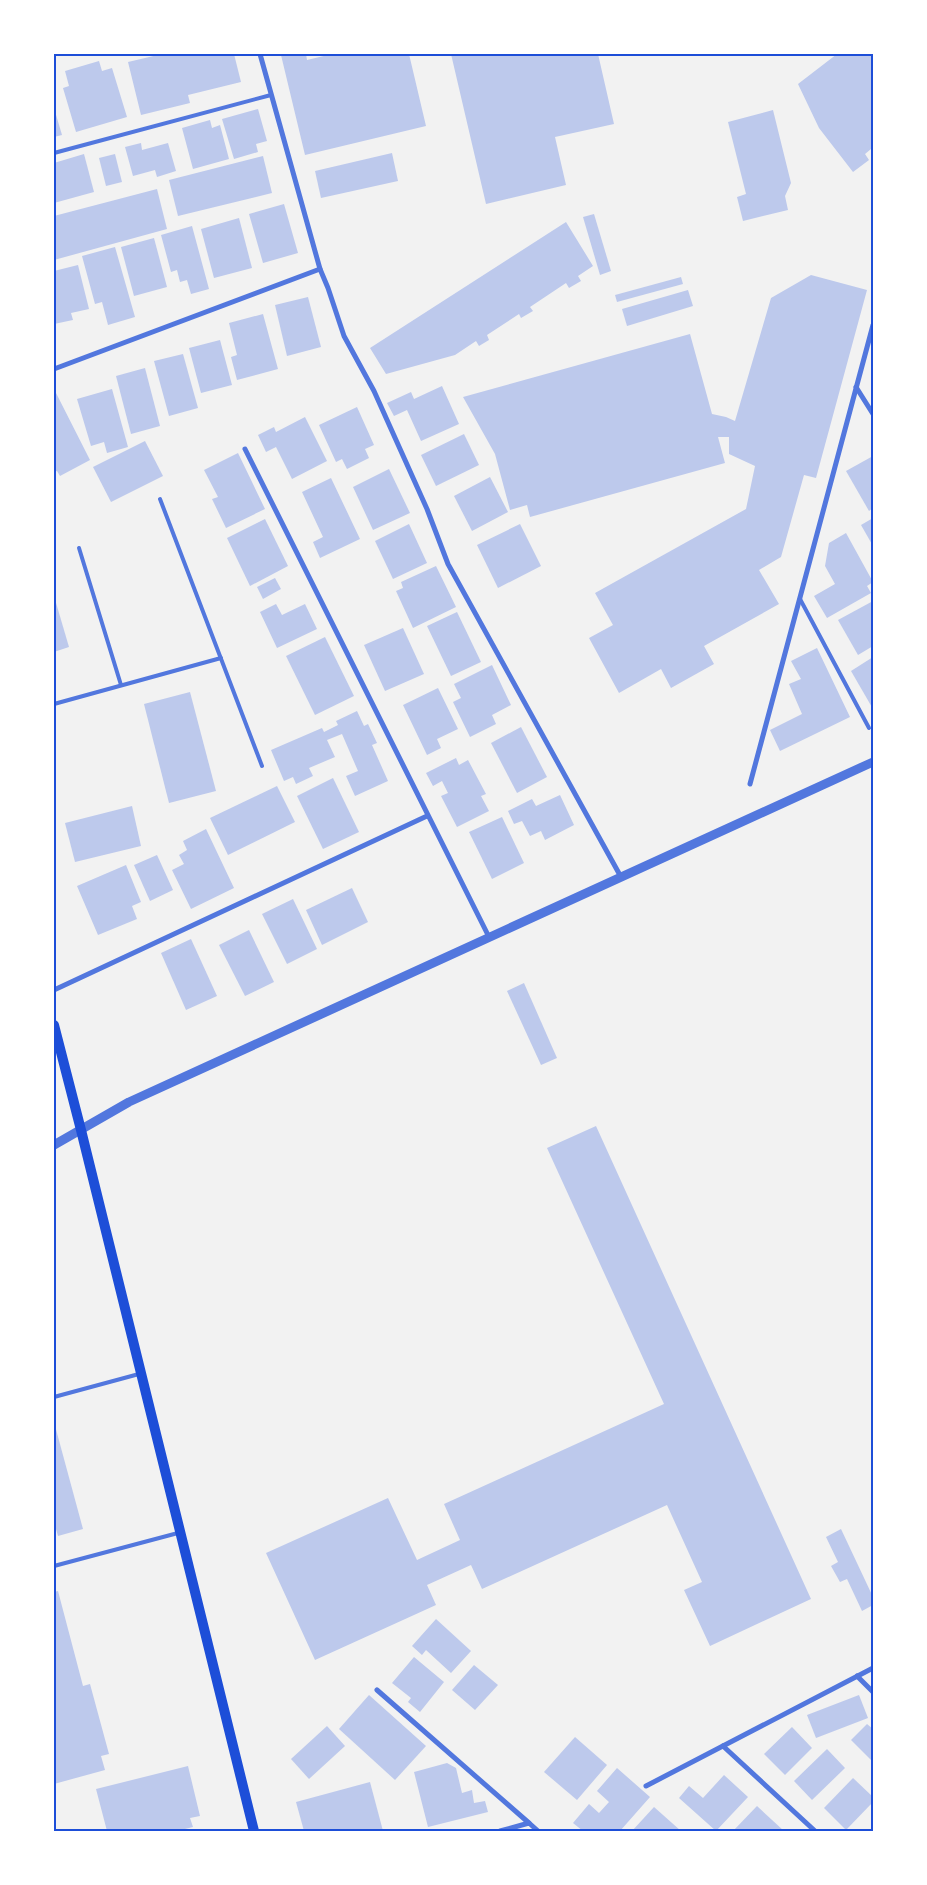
<svg xmlns="http://www.w3.org/2000/svg" width="927" height="1885" font-family="Rubik,sans-serif">
	<style>
		.building { fill: #bdc9ec }
		.lines { fill: none; stroke-linecap: round; stroke-linejoin: round }
		.service { stroke: #5277de; stroke-width: 4 }
		.minor { stroke: #5277de; stroke-width: 5 }
		.tertiary { stroke: #5277de; stroke-width: 9 }
		.secondary { stroke: #1d4ed8; stroke-width: 10 }
		.neatline { fill: none; stroke: #1d4ed8; stroke-width: 2 }
	</style>
	<rect width="100%" height="100%" fill="#f2f2f2"/>
	<!-- building -->
	<g class="building">
		<polygon points="162,54 234,54 241,82 188,95 190,103 141,115 128,62"/>
		<polygon points="285,54 306,54 307,60 332,54 409,54 426,126 305,155 281,55"/>
		<polygon points="451,54 598,54 614,124 555,137 566,185 486,204"/>
		<polygon points="837,54 873,54 873,152 871,149 865,154 869,160 853,172 819,128 798,84"/>
		<polygon points="99,61 102,71 112,68 127,117 76,132 63,88 69,86 65,71"/>
		<polygon points="54,108 62,135 54,137"/>
		<polygon points="258,109 267,141 256,144 258,152 234,159 222,119"/>
		<polygon points="773,110 791,183 785,196 788,210 743,221 737,197 746,194 728,122"/>
		<polygon points="210,120 212,128 220,125 229,159 193,169 182,128"/>
		<polygon points="141,143 142,150 168,143 176,171 157,177 155,170 133,176 125,147"/>
		<polygon points="392,153 398,181 321,198 315,171"/>
		<polygon points="84,154 94,192 54,203 54,163"/>
		<polygon points="115,154 122,182 106,186 99,158"/>
		<polygon points="263,156 272,193 178,216 169,180"/>
		<polygon points="157,189 167,229 54,260 54,216"/>
		<polygon points="284,204 298,253 263,263 249,214"/>
		<polygon points="594,214 611,271 600,275 583,217"/>
		<polygon points="239,218 252,268 214,278 201,229"/>
		<polygon points="566,222 593,266 578,276 581,281 569,288 566,283 530,307 533,311 521,318 519,314 487,335 489,340 479,346 476,341 455,355 386,374 370,348"/>
		<polygon points="192,226 209,289 191,294 187,280 180,282 177,270 171,272 161,235"/>
		<polygon points="154,238 167,287 134,296 121,247"/>
		<polygon points="115,247 135,317 108,325 102,302 95,304 82,256"/>
		<polygon points="78,265 89,309 71,313 73,320 54,324 54,271"/>
		<polygon points="811,275 867,290 816,478 804,475 781,557 759,570 779,604 704,646 714,664 671,688 661,669 619,693 589,638 613,625 595,593 746,509 755,466 729,454 729,437 718,437 725,463 530,517 527,505 510,510 495,454 463,397 690,334 712,414 726,417 735,421 771,298"/>
		<polygon points="681,277 683,284 617,302 615,295"/>
		<polygon points="688,290 693,306 627,326 622,309"/>
		<polygon points="308,297 321,347 287,356 275,305"/>
		<polygon points="263,314 278,369 237,380 231,357 237,355 229,323"/>
		<polygon points="220,340 232,385 201,393 189,348"/>
		<polygon points="183,354 198,408 169,416 154,361"/>
		<polygon points="145,368 160,426 131,434 116,376"/>
		<polygon points="442,386 459,424 421,441 407,410 394,416 387,403 411,392 414,399"/>
		<polygon points="112,389 128,447 107,453 104,442 91,446 77,399"/>
		<polygon points="56,393 90,460 60,476 57,471 54,472 54,394"/>
		<polygon points="357,407 374,445 365,449 369,458 347,469 342,459 336,462 319,425"/>
		<polygon points="305,417 327,461 292,479 276,447 266,452 258,435 274,427 276,432"/>
		<polygon points="464,434 479,465 436,486 421,455"/>
		<polygon points="145,441 163,476 111,502 93,467"/>
		<polygon points="238,453 265,509 226,528 212,499 218,497 204,470"/>
		<polygon points="873,456 873,508 869,511 846,471"/>
		<polygon points="389,469 410,513 373,530 353,487"/>
		<polygon points="490,477 508,512 472,531 454,496"/>
		<polygon points="331,478 360,539 320,558 313,542 323,537 302,492"/>
		<polygon points="873,518 873,546 861,525"/>
		<polygon points="265,519 288,566 250,586 227,538"/>
		<polygon points="409,524 427,563 393,579 375,541"/>
		<polygon points="520,524 541,566 498,588 477,545"/>
		<polygon points="846,533 873,582 867,586 871,593 827,618 814,596 835,584 825,566 829,543"/>
		<polygon points="436,566 456,607 413,628 396,591 403,588 401,582"/>
		<polygon points="275,578 281,589 263,599 257,587"/>
		<polygon points="54,596 69,647 54,652"/>
		<polygon points="873,601 873,646 858,655 838,620"/>
		<polygon points="276,604 282,615 305,604 317,629 277,648 260,612"/>
		<polygon points="457,612 481,662 451,676 427,626"/>
		<polygon points="403,628 424,674 385,691 364,645"/>
		<polygon points="325,637 354,696 315,715 286,656"/>
		<polygon points="817,648 850,717 780,751 770,730 802,714 789,684 801,679 791,661"/>
		<polygon points="873,657 873,709 851,671"/>
		<polygon points="492,665 511,705 492,715 496,724 470,737 453,702 461,698 454,684"/>
		<polygon points="438,688 458,729 437,739 441,748 427,755 403,705"/>
		<polygon points="190,692 216,791 169,803 144,704"/>
		<polygon points="357,711 364,726 368,724 377,743 372,745 388,781 355,796 346,776 358,771 342,734 327,740 335,757 309,768 313,776 296,784 293,777 284,781 271,750 322,728 324,732 338,725 336,721"/>
		<polygon points="521,727 547,777 517,793 491,743"/>
		<polygon points="456,758 459,765 468,760 486,794 481,796 489,811 457,827 441,796 448,793 442,781 433,786 426,773"/>
		<polygon points="333,778 359,832 323,849 297,796"/>
		<polygon points="277,786 295,822 228,855 210,818"/>
		<polygon points="560,795 574,825 545,840 541,831 530,836 522,821 514,824 508,811 532,799 536,806"/>
		<polygon points="132,806 141,846 75,862 65,823"/>
		<polygon points="502,817 524,863 492,879 469,832"/>
		<polygon points="206,829 234,888 191,909 172,870 184,864 179,855 187,850 183,841"/>
		<polygon points="157,855 173,890 150,901 134,865"/>
		<polygon points="126,865 141,902 132,906 137,919 98,935 77,886"/>
		<polygon points="352,888 368,922 322,945 306,910"/>
		<polygon points="293,899 317,949 287,964 262,914"/>
		<polygon points="249,930 274,982 245,996 219,945"/>
		<polygon points="191,939 217,996 186,1010 161,953"/>
		<polygon points="524,983 557,1058 541,1065 507,991"/>
		<polygon points="596,1126 811,1599 710,1646 684,1590 702,1582 667,1505 482,1589 471,1565 427,1585 436,1605 315,1660 266,1553 388,1498 417,1560 460,1540 444,1504 664,1404 547,1148"/>
		<polygon points="54,1422 83,1529 58,1536 54,1522"/>
		<polygon points="841,1529 873,1597 873,1605 862,1611 847,1579 840,1582 831,1566 838,1562 826,1537"/>
		<polygon points="58,1591 83,1686 90,1684 109,1754 101,1756 105,1770 54,1784 54,1592"/>
		<polygon points="436,1619 471,1651 451,1673 426,1650 422,1655 412,1646"/>
		<polygon points="414,1657 444,1682 420,1712 408,1702 411,1698 392,1683"/>
		<polygon points="474,1665 498,1685 475,1710 452,1690"/>
		<polygon points="369,1695 426,1746 395,1780 339,1729"/>
		<polygon points="859,1695 868,1718 816,1738 807,1715"/>
		<polygon points="867,1724 873,1729 873,1762 851,1740"/>
		<polygon points="327,1726 345,1746 309,1779 291,1759"/>
		<polygon points="792,1727 812,1748 785,1775 764,1754"/>
		<polygon points="575,1737 607,1765 577,1800 544,1772"/>
		<polygon points="827,1749 845,1768 812,1800 794,1781"/>
		<polygon points="447,1763 456,1768 462,1793 472,1790 474,1803 485,1801 488,1812 428,1827 414,1772"/>
		<polygon points="188,1766 200,1816 190,1818 193,1827 177,1831 150,1831 149,1829 141,1831 107,1831 96,1789"/>
		<polygon points="617,1768 650,1797 620,1831 583,1831 573,1823 589,1804 599,1813 609,1802 597,1791"/>
		<polygon points="724,1775 748,1797 716,1831 679,1798 689,1786 703,1798"/>
		<polygon points="853,1778 873,1797 873,1802 846,1830 824,1808"/>
		<polygon points="370,1782 383,1831 304,1831 296,1802"/>
		<polygon points="757,1806 784,1831 733,1831"/>
		<polygon points="654,1807 681,1831 632,1831"/>
	</g>
	<g class="lines">
		<!-- service -->
		<g class="service">
			<polyline points="54,153 271,95"/>
			<polyline points="160,499 262,766"/>
			<polyline points="79,548 121,685"/>
			<polyline points="800,599 869,728"/>
			<polyline points="54,704 221,658"/>
			<polyline points="54,1397 139,1374"/>
			<polyline points="54,1566 178,1533"/>
		</g>
		<!-- minor -->
		<g class="minor">
			<polyline points="260,54 320,269 328,288 344,336 374,391 427,509 448,564 621,877"/>
			<polyline points="54,369 320,269"/>
			<polyline points="856,387 873,414"/>
			<polyline points="245,449 489,937"/>
			<polyline points="750,784 873,325"/>
			<polyline points="54,990 427,816"/>
			<polyline points="857,1676 873,1692"/>
			<polyline points="377,1690 529,1823"/>
			<polyline points="723,1746 815,1831"/>
			<polyline points="646,1786 873,1668"/>
			<polyline points="500,1831 529,1823 538,1831"/>
		</g>
		<!-- tertiary -->
		<polyline class="tertiary" points="54,1145 129,1102 873,762"/>
		<!-- secondary -->
		<polyline class="secondary" points="54,1025 81,1130 254,1831"/>
	</g>
	<!-- border -->
	<rect width="927" height="1885" fill="none" stroke="#ffffff" stroke-width="110"/>
	<rect x="55" y="55" width="817" height="1775" class="neatline"/>
</svg>
